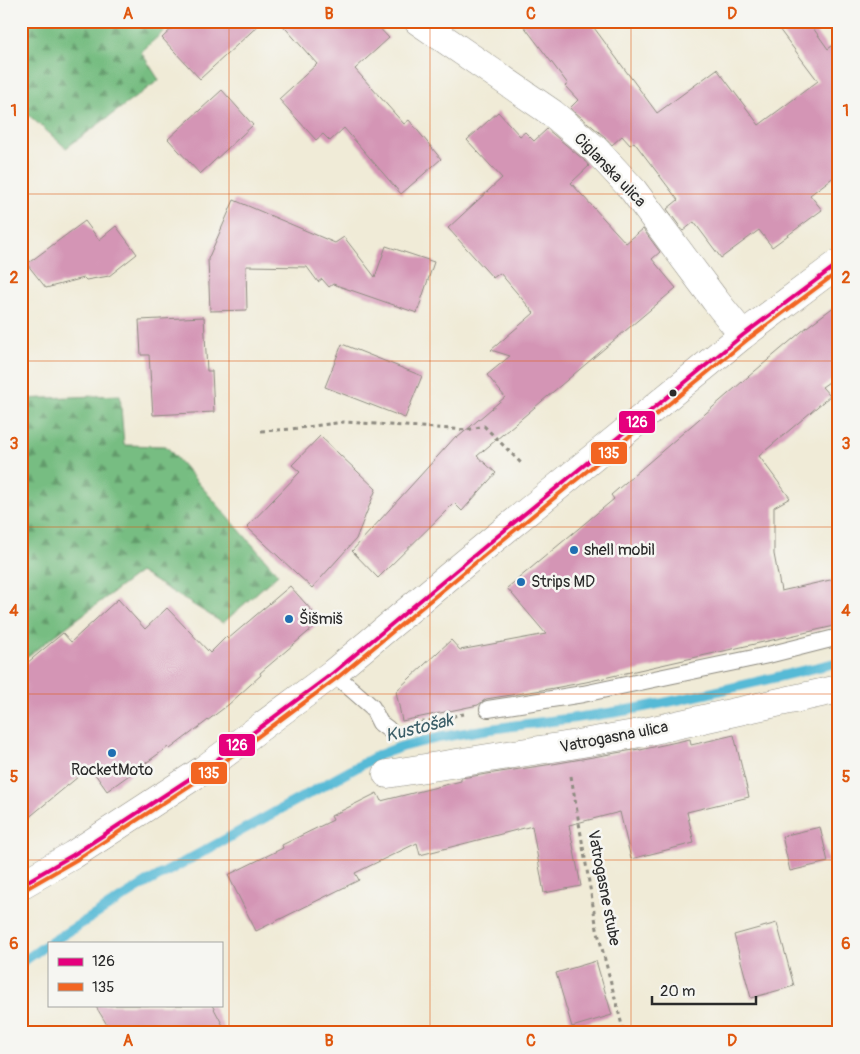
<svg xmlns="http://www.w3.org/2000/svg" width="860" height="1054" font-family="Pangolin,sans-serif">
	<style>
		.forest { fill: url(#forest-firs); stroke: #517456 }
		.lines { fill: none; stroke-linecap: round; stroke-linejoin: round }
		.stream { stroke: #57bad6; stroke-width: 10 }
		.building { fill: #d495b5 }
		.service-casing { stroke: #8e8b81; stroke-width: 18 }
		.minor-casing { stroke: #8e8b81; stroke-width: 29 }
		.tertiary-casing { stroke: #8e8b81; stroke-width: 29 }
		.path { stroke: #8e8b81; stroke-width: 3; stroke-dasharray: 4 4; stroke-linecap: butt }
		.service { stroke: #fff; stroke-width: 16 }
		.minor { stroke: #fff; stroke-width: 28 }
		.tertiary { stroke: #fff; stroke-width: 28 }
		.bus-1-casing { stroke: #f6f6f2; stroke-width: 8 }
		.bus-2-casing { stroke: #f6f6f2; stroke-width: 8 }
		.bus-1 { stroke: #e5007d; stroke-width: 4 }
		.bus-2 { stroke: #f26522; stroke-width: 4 }
		.grid { fill: none; stroke: #df570e; stroke-width: 1; stroke-opacity: 0.55 }
		.bus-dot { fill: #2b2b2b; stroke: #f6f6f2; stroke-width: 2 }
		.poi-dot { fill: #1f6fb2; stroke: #f6f6f2; stroke-width: 2 }
		.labels { text-anchor: middle; dominant-baseline: central; stroke-width: 5; stroke-linejoin: round; paint-order: stroke }
		.street-label { font-size: 16px; fill: #2b2b2b; stroke: #f6f6f2 }
		.poi-label { font-size: 16px; fill: #2b2b2b; stroke: #f6f6f2; text-anchor: start }
		.water-label { font-size: 18px; font-style: italic; fill: #3a5d67; stroke: #f6f6f2 }
		.line-badge { stroke: #f6f6f2; stroke-width: 2 }
		.badge-label { font-size: 14px; text-anchor: middle; font-weight: bold; fill: #fff }
		.neatline { fill: none; stroke: #df570e; stroke-width: 2 }
		.grid-label { font-size: 16px; text-anchor: middle; font-weight: bold; fill: #df570e }
	</style>
	<defs>
		<pattern id="forest-firs" width="22" height="20" patternUnits="userSpaceOnUse" patternTransform="scale(1.25)"><rect width="22" height="20" fill="#77bd82"/><path d="M5 1l3.5 6h-7zM16 11l3.5 6h-7z" fill="#629a6b"/></pattern>
	</defs>
	<rect width="100%" height="100%" fill="#f6f6f2"/>
	<filter id="ink" filterUnits="userSpaceOnUse"><feTurbulence type="fractalNoise" baseFrequency=".02" numOctaves="2"/><feDisplacementMap in="SourceGraphic" scale="10" xChannelSelector="R" yChannelSelector="G"/><feConvolveMatrix kernelMatrix="1 2 1 2 8 2 1 2 1" color-interpolation-filters="sRGB"/></filter>
	<filter id="wash" filterUnits="userSpaceOnUse"><feTurbulence type="fractalNoise" baseFrequency=".0096" numOctaves="4" result="noise"/><feDisplacementMap in="SourceGraphic" scale="20" xChannelSelector="R" yChannelSelector="G"/><feGaussianBlur stdDeviation="1.12" result="paint"/><feColorMatrix in="noise" values="0 0 0 0 0 0 0 0 0 0 0 0 0 0 0 0 0 1.4 0 .05"/><feComposite in="paint" operator="in"/></filter>
	<g filter="url(#wash)">
		<rect width="100%" height="100%" fill="#f0ebd7"/>
		<!-- forest -->
		<g class="forest">
			<polygon points="21,21 175,21 141,52 159,80 66,148 24,111 21,116"/>
			<polygon points="120,395 124,445 166,446 278,574 223,623 140,572 21,661 21,399"/>
		</g>
		<g class="lines">
			<!-- stream -->
			<g class="stream">
				<path d="M50,943L146,883L379,755C388,752 398,747 408,745C480,726 555,723 628,710C699,697 769,679 839,662"/>
				<polyline points="21,963 49,943"/>
			</g>
		</g>
		<g id="blocks">
			<!-- building -->
			<g class="building">
				<polygon points="180,21 263,21 200,79 162,38"/>
				<polygon points="279,21 373,21 389,38 355,69 404,124 409,120 441,159 401,194 344,128 330,141 323,134 316,140 279,99 317,64"/>
				<polygon points="520,21 589,21 657,113 717,69 759,125 818,81 773,21 808,21 828,49 839,41 839,173 810,195 822,210 772,247 759,230 721,258 694,222 683,231 667,209 678,200 634,142 630,145 622,136 612,145 605,137 570,108 578,100 565,86 568,84"/>
				<polygon points="222,90 253,125 200,174 168,139"/>
				<polygon points="498,112 520,136 525,132 534,141 547,129 584,160 589,166 571,183 626,243 643,229 660,252 652,259 676,288 477,456 496,473 462,511 454,503 378,578 352,551 456,436 457,438 505,397 487,375 510,356 491,350 534,313 500,273 493,278 448,228 502,178 467,140"/>
				<polygon points="234,200 335,243 344,237 375,277 386,246 434,262 417,313 333,284 329,287 322,279 318,282 307,267 246,266 247,310 210,311 208,259"/>
				<polygon points="85,221 99,240 116,226 137,254 109,276 86,280 84,278 46,288 27,264"/>
				<polygon points="839,303 839,375 822,387 830,396 759,456 790,498 774,507 774,554 781,591 839,578 839,625 586,682 554,688 486,699 478,705 402,721 396,691 451,640 460,650 546,634 507,588 614,499 611,495 742,382 807,327"/>
				<polygon points="204,317 207,371 212,371 214,412 153,415 149,355 141,355 139,320"/>
				<polygon points="342,344 422,376 405,418 325,387"/>
				<polygon points="320,436 376,489 356,539 312,588 247,527 300,472 292,465"/>
				<polygon points="290,586 321,621 260,673 261,675 228,705 170,749 168,747 107,791 90,767 21,824 21,668 63,633 71,642 118,599 145,629 167,608 210,653 226,637 228,639"/>
				<polygon points="734,735 749,797 687,812 694,843 631,859 620,812 569,825 581,886 544,893 532,826 420,855 417,843 355,873 359,880 256,931 228,875 283,848 282,845 333,820 331,816 377,793 381,801 461,781 461,778 553,764 639,749 640,750 690,739 691,745"/>
				<polygon points="820,827 828,862 790,871 782,836"/>
				<polygon points="777,923 794,986 751,998 734,935"/>
				<polygon points="596,961 612,1015 572,1027 556,973"/>
				<polygon points="95,1005 212,1005 227,1033 112,1033"/>
			</g>
		</g>
	</g>
	<g filter="url(#ink)">
		<use href="#blocks" fill-opacity="0" stroke="#8e8b81" stroke-width="1"/>
		<g class="lines">
			<defs>
				<g id="service">
					<polyline points="333,673 372,707 380,723 388,729"/>
					<polyline points="488,709 583,694 768,655 839,637"/>
				</g>
				<g id="minor">
					<polyline points="418,21 552,113 595,149 633,190 715,300 743,335"/>
					<polyline points="387,774 565,746 640,733 839,689"/>
				</g>
				<polyline id="tertiary" points="21,885 73,855 203,770 333,673 494,539 743,335 839,263"/>
			</defs>
			<!-- service casing -->
			<use href="#service" class="service-casing"/>
			<!-- minor casing -->
			<use href="#minor" class="minor-casing"/>
			<!-- tertiary casing -->
			<use href="#tertiary" class="tertiary-casing"/>
			<!-- path -->
			<g class="path">
				<polyline points="261,431 291,429 344,422 467,430 484,426 522,464"/>
				<polyline points="413,724 464,714"/>
				<polyline points="571,776 597,929 624,1033"/>
			</g>
			<!-- service -->
			<use href="#service" class="service"/>
			<!-- minor -->
			<use href="#minor" class="minor"/>
			<!-- tertiary -->
			<use href="#tertiary" class="tertiary"/>
			<defs>
				<polyline id="bus-1" points="21,885 73,855 203,770 333,673 494,539 743,335 839,263"/>
				<polyline id="bus-2" points="24,890 76,860 206,775 337,678 498,544 747,340 839,271"/>
			</defs>
			<!-- bus-1 casing -->
			<use href="#bus-1" class="bus-1-casing"/>
			<!-- bus-2 casing -->
			<use href="#bus-2" class="bus-2-casing"/>
			<!-- bus-1 -->
			<use href="#bus-1" class="bus-1"/>
			<!-- bus-2 -->
			<use href="#bus-2" class="bus-2"/>
		</g>
	</g>
	<!-- grid -->
	<path class="grid" d="M229,21V1033M430,21V1033M631,21V1033M21,194H839M21,361H839M21,527H839M21,694H839M21,860H839"/>
	<!-- markers -->
	<circle class="bus-dot" cx="673" cy="393" r="4.5"/>
	<g class="poi-dot">
		<circle cx="574" cy="550" r="5"/>
		<circle cx="521" cy="582" r="5"/>
		<circle cx="289" cy="619" r="5"/>
		<circle cx="112" cy="753" r="5"/>
	</g>
	<g class="labels">
		<!-- street labels -->
		<g class="street-label">
			<text transform="translate(610 170) rotate(46)">Ciglanska ulica</text>
			<text transform="translate(614 737) rotate(-11)">Vatrogasna ulica</text>
			<text transform="translate(604 888) rotate(79)">Vatrogasne stube</text>
		</g>
		<!-- poi labels -->
		<g class="poi-label">
			<text x="584" y="550">shell mobil</text>
			<text x="531" y="582">Strips MD</text>
			<text x="299" y="619">Šišmiš</text>
			<text x="112" y="770" text-anchor="middle">RocketMoto</text>
		</g>
		<!-- water labels -->
		<g class="water-label">
			<text transform="translate(419 728) rotate(-14)">Kustošak</text>
		</g>
	</g>
	<g class="line-badge">
		<rect x="618" y="410" width="38" height="24" rx="5" fill="#e5007d"/>
		<rect x="590" y="441" width="38" height="24" rx="5" fill="#f26522"/>
		<rect x="218" y="733" width="38" height="24" rx="5" fill="#e5007d"/>
		<rect x="190" y="761" width="38" height="24" rx="5" fill="#f26522"/>
	</g>
	<g class="badge-label">
		<text x="637" y="427">126</text>
		<text x="609" y="458">135</text>
		<text x="237" y="750">126</text>
		<text x="209" y="778">135</text>
	</g>
	<!-- margin -->
	<rect width="860" height="1054" fill="none" stroke="#f6f6f2" stroke-width="55"/>
	<!-- legend -->
	<rect x="48" y="942" width="175" height="65" fill="#f6f6f2" stroke="#a5a5a2"/>
	<rect x="58" y="958" width="25" height="8" fill="#e5007d" stroke="#a5a5a2"/>
	<text x="92" y="966" font-size="15" fill="#2b2b2b">126</text>
	<rect x="58" y="983" width="25" height="8" fill="#f26522" stroke="#a5a5a2"/>
	<text x="92" y="992" font-size="15" fill="#2b2b2b">135</text>
	<!-- scale -->
	<path d="M652 996v8h104v-8" fill="none" stroke="#2b2b2b" stroke-width="2.5"/>
	<text x="660" y="996" font-size="15" fill="#2b2b2b" stroke="#f6f6f2" stroke-width="4" paint-order="stroke">20 m</text>
	<rect x="28" y="28" width="804" height="998" class="neatline"/>
	<g class="grid-label">
		<text x="128" y="19">A</text>
		<text x="329" y="19">B</text>
		<text x="531" y="19">C</text>
		<text x="732" y="19">D</text>
		<text x="14" y="116">1</text>
		<text x="846" y="116">1</text>
		<text x="14" y="283">2</text>
		<text x="846" y="283">2</text>
		<text x="14" y="449">3</text>
		<text x="846" y="449">3</text>
		<text x="14" y="616">4</text>
		<text x="846" y="616">4</text>
		<text x="14" y="782">5</text>
		<text x="846" y="782">5</text>
		<text x="14" y="949">6</text>
		<text x="846" y="949">6</text>
		<text x="128" y="1046">A</text>
		<text x="329" y="1046">B</text>
		<text x="531" y="1046">C</text>
		<text x="732" y="1046">D</text>
	</g>
</svg>
